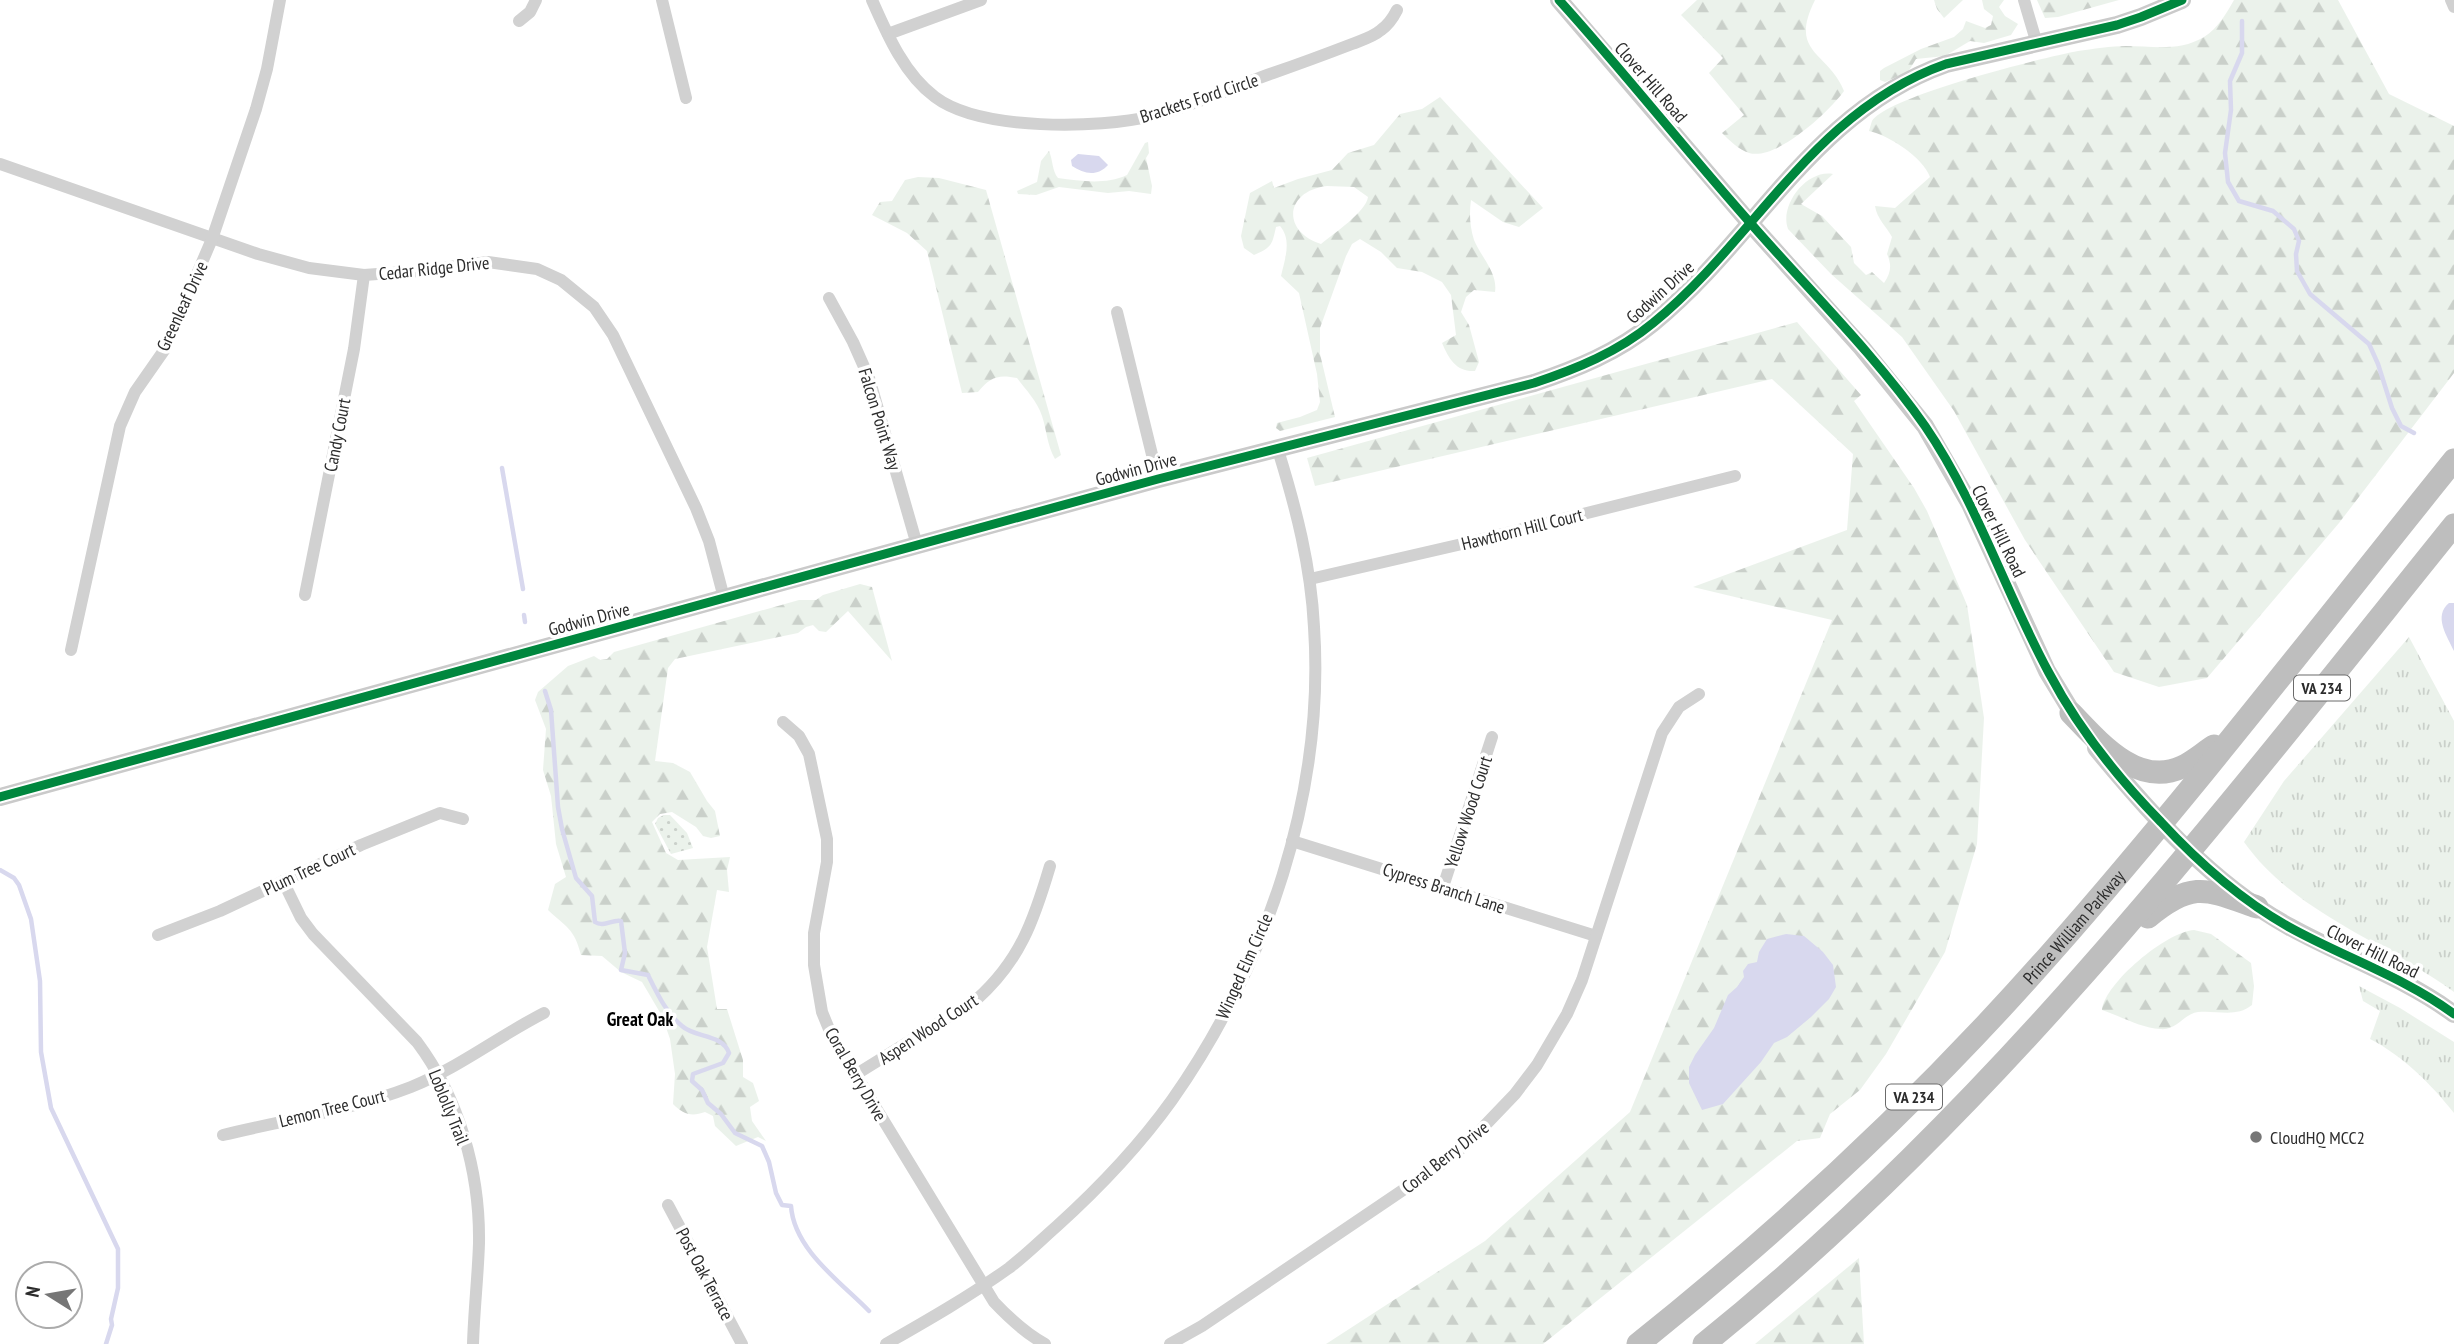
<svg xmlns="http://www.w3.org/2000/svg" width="2454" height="1344" font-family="'PT Sans Narrow',sans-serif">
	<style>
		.grass { fill: url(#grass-tufts) }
		.forest { fill: url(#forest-firs); fill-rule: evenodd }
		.park { fill: url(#park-dots) }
		.water { fill: #d8d8ee }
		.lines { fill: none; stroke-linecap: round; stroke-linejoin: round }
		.stream { stroke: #d8d8ee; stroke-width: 4.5 }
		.street { stroke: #d1d1d1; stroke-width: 12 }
		.secondary { stroke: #cacaca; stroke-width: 18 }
		.highway { stroke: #bebebe; stroke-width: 23 }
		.cycleway-casing { stroke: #fff; stroke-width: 13 }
		.cycleway { stroke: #00873e; stroke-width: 9 }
		.poi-dot { fill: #767676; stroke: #fff; stroke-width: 2.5 }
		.labels { text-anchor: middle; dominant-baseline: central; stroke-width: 7; stroke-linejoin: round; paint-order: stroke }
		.shield { fill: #fff; stroke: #6b6b6b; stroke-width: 2 }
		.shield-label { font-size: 16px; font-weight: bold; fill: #2c2c2c }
		.street-label { font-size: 18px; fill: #2c2c2c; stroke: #fff }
		.poi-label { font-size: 18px; fill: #2c2c2c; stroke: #fff; text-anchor: start }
		.neighbourhood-label { font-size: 19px; font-weight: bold; fill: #000; stroke: #fff }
	</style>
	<defs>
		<pattern id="grass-tufts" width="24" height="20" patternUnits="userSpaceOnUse" patternTransform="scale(1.75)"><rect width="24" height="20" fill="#ebf2eb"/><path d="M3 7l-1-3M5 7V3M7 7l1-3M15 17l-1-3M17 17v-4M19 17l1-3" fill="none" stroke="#cad0ca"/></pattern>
		<pattern id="forest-firs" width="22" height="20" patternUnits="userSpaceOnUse" patternTransform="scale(1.75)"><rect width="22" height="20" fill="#ebf2eb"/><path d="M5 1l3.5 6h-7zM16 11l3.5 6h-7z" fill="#cad0ca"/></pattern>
		<pattern id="park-dots" width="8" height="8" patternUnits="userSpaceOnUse" patternTransform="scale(1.75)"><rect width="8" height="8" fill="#ebf2eb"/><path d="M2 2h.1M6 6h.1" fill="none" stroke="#cad0ca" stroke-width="1.8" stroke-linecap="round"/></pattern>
	</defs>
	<rect width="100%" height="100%" fill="#fff"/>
	<!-- grass -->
	<g class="grass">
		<path d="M2409,637L2454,721V992C2385,941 2295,914 2244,842L2284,781Z"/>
		<path d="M2359,986L2400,1008L2454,1042V1113C2431,1084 2403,1056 2370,1039L2380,1011L2363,1001Z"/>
	</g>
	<!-- forest -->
	<g class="forest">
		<path d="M1697,0H1815C1788,54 1828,51 1844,91C1829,112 1776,161 1749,153C1739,150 1729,140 1722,133L1744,115L1709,73L1723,58L1681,15Z"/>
		<polygon points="1934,0 1963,0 1944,18 1937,9"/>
		<polygon points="1982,0 2004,0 1999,7 2005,16 2018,24 2011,35 1984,43 1970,41 1945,56 1916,59 1908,72 1885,82 1880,80 1880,71 1884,68 1921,49 1954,37 1963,29 1966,21 1985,28 1991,25 1993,16 1984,9"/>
		<polygon points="2037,0 2119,0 2058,17 2045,18"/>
		<path d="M2234,0H2338L2389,94L2454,126V373L2339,523L2207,678L2159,687L2114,672L2025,540L1954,411L1902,337L1831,274L1788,229C1779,205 1807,169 1833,174L1801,204L1822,216L1851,247L1854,263L1866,275L1872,272L1884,283C1891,273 1892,265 1887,254L1892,237C1886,226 1877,219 1875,206L1895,208L1930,177C1923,157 1888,135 1869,131C1870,127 1871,124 1872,121C1888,96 2045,57 2078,51C2092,49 2112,46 2126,46C2152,46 2179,52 2204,37C2218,28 2226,14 2234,0Z"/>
		<path d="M1440,97L1543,208L1519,227L1503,222L1471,200C1469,214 1470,227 1474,240C1481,257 1498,273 1495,292L1474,290L1466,297L1461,312L1469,325L1479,362L1475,371C1456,372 1449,359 1442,343L1456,335L1451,295L1442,282L1422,272L1397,268L1381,252L1360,239L1352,244L1346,256L1320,328V354L1335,417L1280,431L1276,428L1277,423L1300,417L1317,410L1320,402L1317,374L1299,293L1281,276C1285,259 1292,240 1280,226L1276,227C1272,245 1272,247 1254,255L1244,248L1241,236L1250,193L1272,181L1274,188L1298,179L1332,170L1348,153L1374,145L1400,114L1422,109ZM1327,186L1354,187L1368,197C1366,212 1333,234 1321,244C1281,231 1285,191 1327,186Z"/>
		<path d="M1148,142L1149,153L1146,158L1152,186L1151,194L1129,191L1108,193L1059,187L1036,195L1018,194L1017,191L1037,182L1041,161L1049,151C1053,160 1052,171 1058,178C1081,181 1105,185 1127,175L1145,143Z"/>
		<path d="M918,177L939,178L986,190L1061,455L1055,459C1047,445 1047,431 1042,416C1037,401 1026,390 1017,378C998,374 990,377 978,392L962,393L927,251L907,233L872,215L880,202L892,201L905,180Z"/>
		<polygon points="1797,322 1861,395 1854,401 1914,488 1927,511 1967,605 1984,718 1977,844 1945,952 1886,1054 1860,1090 1830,1114 1820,1138 1797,1141 1543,1344 1326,1344 1485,1241 1630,1112 1832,620 1693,587 1847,530 1853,454 1772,379 1315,486 1307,458"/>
		<path d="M860,584L872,587L892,661L848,611L826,632L819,631L813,625L806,627L798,633L675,659L668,668L655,761L673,763L690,772L707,801L715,811L720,836L711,838L703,836L696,827L672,812L660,814L652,822L666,853L678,860L730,857L727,870L729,892L717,890L707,947L717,1009H727L743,1060V1077L753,1083L759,1101L750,1107L752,1121L766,1141L758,1137L736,1146L715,1126L713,1116L705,1112C691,1117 683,1114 673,1104L675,1074L670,1039L662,1016L642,982L621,972L602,956L581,955C574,928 567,928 548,910L555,884L566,877L556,844L551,796L543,770L546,729L535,700L538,692L568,666L594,656L600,660L607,659L614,652L799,600H816L823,595Z"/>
		<path d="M2194,930L2211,934L2251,963L2254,986L2252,1005C2236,1018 2217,1010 2198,1012C2183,1014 2177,1031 2160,1029C2141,1028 2120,1016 2102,1010C2105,983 2166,932 2194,930Z"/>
		<polygon points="1859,1258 1864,1344 1755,1344"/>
	</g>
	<!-- park -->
	<polygon class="park" points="664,815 670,815 687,833 693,848 671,854 655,824 658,818"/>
	<!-- water -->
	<g class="water">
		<path d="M1078,154L1099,156L1108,165C1097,177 1084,174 1072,166L1071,160Z"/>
		<path d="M2449,603H2454V651C2447,636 2433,616 2449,603Z"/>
		<polygon points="1786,934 1804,936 1823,952 1833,965 1836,987 1829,999 1811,1017 1787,1037 1774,1043 1761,1062 1723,1104 1702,1110 1689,1083 1689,1067 1695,1055 1714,1028 1728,995 1737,987 1744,977 1743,971 1748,964 1757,962 1759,952 1767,939"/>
	</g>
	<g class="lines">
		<!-- stream -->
		<g class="stream">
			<polyline points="2242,21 2242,53 2230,81 2231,110 2225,153 2228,182 2239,201 2273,211 2294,229 2299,241 2296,254 2297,271 2310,294 2369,344 2378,364 2392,408 2401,426 2414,433"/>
			<polyline points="502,468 523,589"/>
			<polyline points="524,615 525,622"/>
			<path d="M545,691L551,710L558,807L562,829L576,878L592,896L595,922C604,928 612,919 621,921L625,953L621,970L648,975C657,993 666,1013 682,1026C695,1038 723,1034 729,1053L723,1063L693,1074L692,1081L702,1090L708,1103L721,1114L735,1133L762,1146L769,1162L776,1193L782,1205L791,1206C794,1250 842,1283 869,1311"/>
			<polyline points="0,870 14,878 19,885 31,919 40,981 41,1052 51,1108 118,1249 118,1288 111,1319 112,1325 106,1344"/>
		</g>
		<!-- street -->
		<g class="street">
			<polyline points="662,0 686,98"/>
			<path d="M872,0C887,34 904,74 935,97C980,131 1099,129 1152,116C1193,106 1233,87 1273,73C1299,64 1326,54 1352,44C1362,40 1373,37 1381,30C1388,25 1393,18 1397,10"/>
			<polyline points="2024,0 2037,44"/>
			<polyline points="2451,0 2454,7"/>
			<polyline points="519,21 530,12 536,0"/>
			<polyline points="888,34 981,0"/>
			<polyline points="0,164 258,254 309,268 364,275 419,271 488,262 537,269 561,280 594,307 613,335 696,508 709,541 724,598"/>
			<polyline points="829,298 853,342 869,378 917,545"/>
			<polyline points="1117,312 1158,479"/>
			<polyline points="1310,579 1475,541 1735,476"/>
			<polyline points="305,595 354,349 364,275"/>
			<polyline points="71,650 120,426 135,392 165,349 212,239 256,109 267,69 280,0"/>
			<path d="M783,722L799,736L809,754L827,839V862L814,933V965L822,1012L831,1034L994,1302C1010,1319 1025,1333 1045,1344"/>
			<polyline points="1292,841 1596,936"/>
			<path d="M283,881L301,918L313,934L417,1042C459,1098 480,1172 479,1243C478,1276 474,1310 473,1344"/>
			<polyline points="1443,887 1492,737"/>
			<polyline points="158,935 220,911 361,845 440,813 463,819"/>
			<path d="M855,1075L976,1000C1020,961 1034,920 1050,866"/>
			<path d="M223,1135C285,1120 352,1110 411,1087C458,1068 499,1036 544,1013"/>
			<polyline points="668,1205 742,1344"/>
			<path d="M886,1344C928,1320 970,1296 1009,1268C1026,1255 1041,1240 1057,1226C1099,1188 1139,1146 1172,1100C1267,965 1325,792 1314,627C1311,566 1296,508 1278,450"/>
			<polyline points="1170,1344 1202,1326 1440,1165 1469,1142 1515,1094 1537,1065 1567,1014 1582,980 1662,733 1679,707 1699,694"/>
		</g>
		<!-- secondary -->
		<g class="secondary">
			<polyline points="1559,0 1749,222 1862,348 1925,426 1970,504 2047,671 2078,722"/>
			<path d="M2096,748C2151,815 2213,885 2290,927C2344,957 2404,977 2454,1014"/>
			<path d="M0,797L1158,479L1534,383C1576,369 1618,352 1653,323C1756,239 1813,111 1946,64L2117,25L2141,17L2182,0"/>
		</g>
		<!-- highway -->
		<g class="highway">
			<path d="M2071,713C2098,741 2137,788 2182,767C2193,762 2203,753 2214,746"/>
			<path d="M2148,917C2193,880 2206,889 2257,907"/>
			<path id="s1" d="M1638,1344C1786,1226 1926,1095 2051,953C2191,794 2321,625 2454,460"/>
			<path d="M1704,1344C1995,1110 2222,813 2454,525"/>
		</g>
		<defs>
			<g id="cycleway">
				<path d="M1559,0C1626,74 1687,152 1753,226C1809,290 1876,356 1925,426C1977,502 2005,592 2049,673C2078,728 2117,777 2161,822C2198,862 2241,900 2289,927C2343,957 2404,977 2454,1014"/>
				<path d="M0,797L1158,479L1534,383C1576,369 1618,352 1653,323C1756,239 1813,111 1946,64L2117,25L2141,17L2182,0"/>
			</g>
		</defs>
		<!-- cycleway casing -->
		<use href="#cycleway" class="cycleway-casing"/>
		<!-- cycleway -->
		<use href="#cycleway" class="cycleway"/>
	</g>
	<!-- markers -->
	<circle class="poi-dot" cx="2256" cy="1137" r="7"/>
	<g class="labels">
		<!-- shield labels -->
		<g class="shield">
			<rect x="2294" y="675.5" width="56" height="25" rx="5"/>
			<rect x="1886" y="1084.5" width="56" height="25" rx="5"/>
		</g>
		<g class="shield-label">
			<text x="2322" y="688">VA 234</text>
			<text x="1914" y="1097">VA 234</text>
		</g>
		<!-- street labels -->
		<g class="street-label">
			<text transform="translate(1651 82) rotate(49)">Clover Hill Road</text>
			<text transform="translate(1199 98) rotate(-18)">Brackets Ford Circle</text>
			<text transform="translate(434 268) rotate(-6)">Cedar Ridge Drive</text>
			<text transform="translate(1660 292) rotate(-42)">Godwin Drive</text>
			<text transform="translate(182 306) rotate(-65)">Greenleaf Drive</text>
			<text transform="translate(880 419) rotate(73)">Falcon Point Way</text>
			<text transform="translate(337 435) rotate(-79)">Candy Court</text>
			<text transform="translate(1136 469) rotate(-15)">Godwin Drive</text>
			<text transform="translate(1522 529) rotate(-14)">Hawthorn Hill Court</text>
			<text transform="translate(1999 531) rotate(64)">Clover Hill Road</text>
			<text transform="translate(589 619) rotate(-15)">Godwin Drive</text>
			<text transform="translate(1468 812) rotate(-72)">Yellow Wood Court</text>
			<text transform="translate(309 869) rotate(-25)">Plum Tree Court</text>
			<text transform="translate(1444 888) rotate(18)">Cypress Branch Lane</text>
			<text stroke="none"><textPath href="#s1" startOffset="604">Prince William Parkway</textPath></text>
			<text transform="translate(2373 951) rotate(26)">Clover Hill Road</text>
			<text transform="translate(1244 966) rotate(-66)">Winged Elm Circle</text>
			<text transform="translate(928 1029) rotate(-33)">Aspen Wood Court</text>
			<text transform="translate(856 1074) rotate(60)">Coral Berry Drive</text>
			<text transform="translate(449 1107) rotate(68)">Loblolly Trail</text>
			<text transform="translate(332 1108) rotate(-14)">Lemon Tree Court</text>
			<text transform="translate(1445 1157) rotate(-38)">Coral Berry Drive</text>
			<text transform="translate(705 1274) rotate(62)">Post Oak Terrace</text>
		</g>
		<!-- poi labels -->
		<g class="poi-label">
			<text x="2270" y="1137">CloudHQ MCC2</text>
		</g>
		<!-- neighbourhood labels -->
		<g class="neighbourhood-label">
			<text x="640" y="1019">Great Oak</text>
		</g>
	</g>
	<!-- north arrow -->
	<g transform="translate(49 1295) rotate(281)"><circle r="33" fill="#ffffff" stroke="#ababab" stroke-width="2"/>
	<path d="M0-5L12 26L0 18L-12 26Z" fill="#767676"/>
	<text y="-10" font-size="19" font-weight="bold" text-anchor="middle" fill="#2c2c2c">N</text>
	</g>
</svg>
